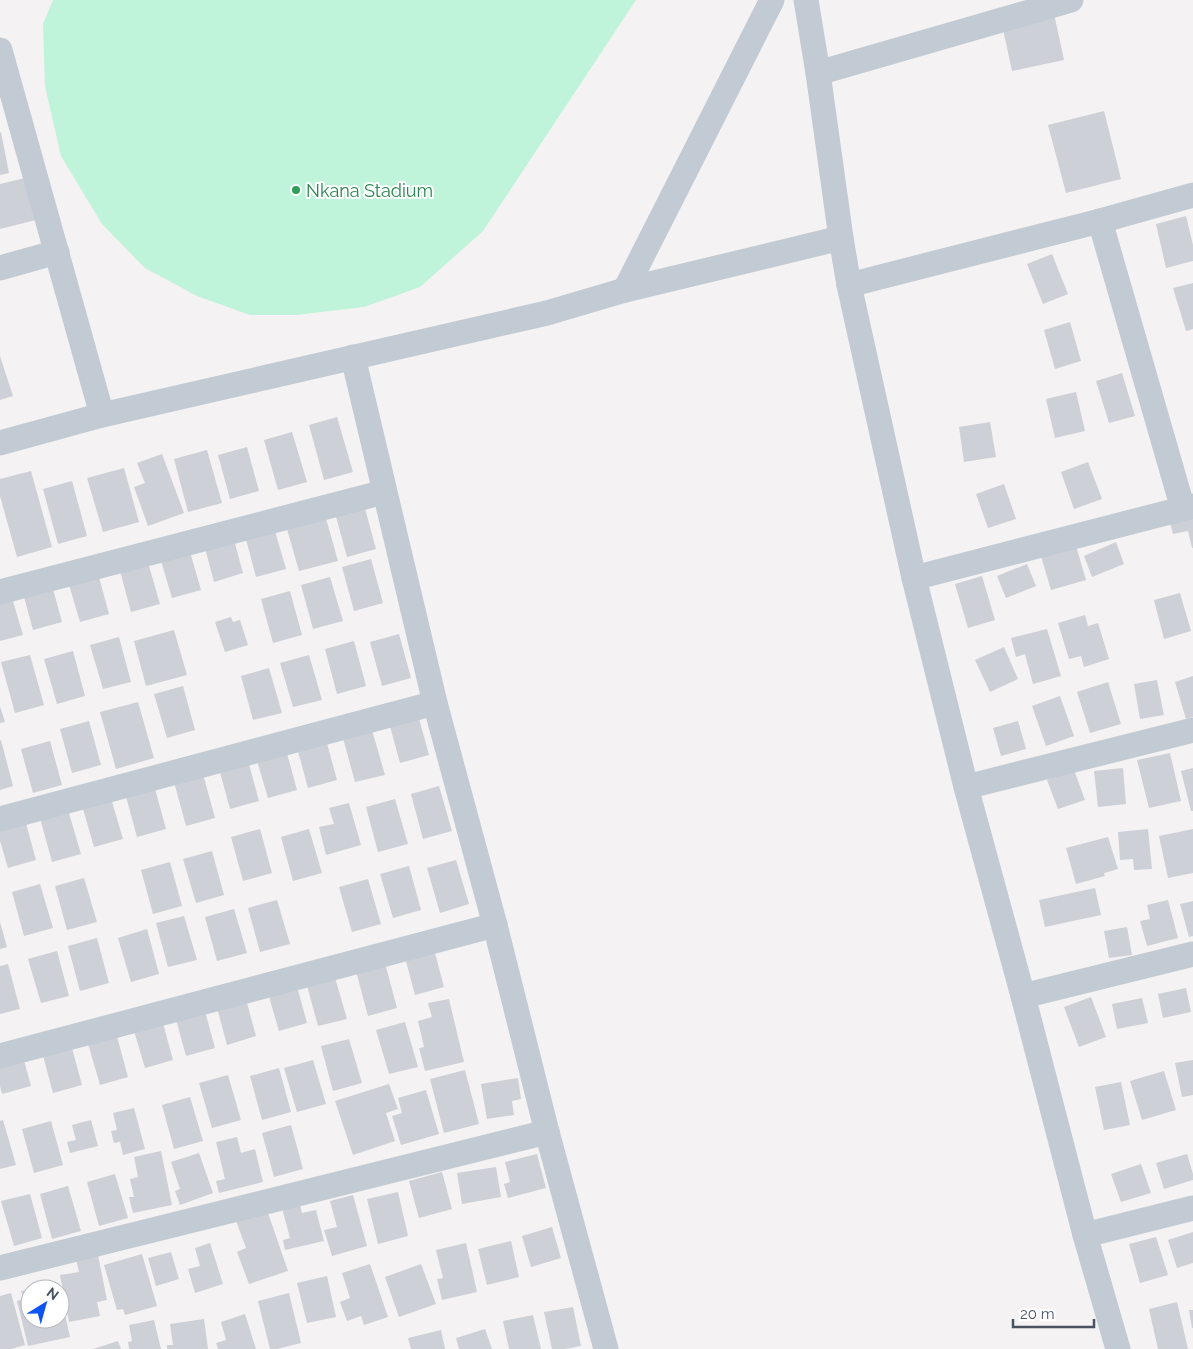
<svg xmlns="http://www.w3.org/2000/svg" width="1193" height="1349" font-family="Raleway,sans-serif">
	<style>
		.green { fill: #bff3da }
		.building { fill: #cdd0d6 }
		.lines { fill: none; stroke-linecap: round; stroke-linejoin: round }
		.street { stroke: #c2cad4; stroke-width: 25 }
		.leisure-dot { fill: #2e9e5b; stroke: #fff; stroke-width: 2 }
		.labels { text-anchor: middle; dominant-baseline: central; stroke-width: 4; stroke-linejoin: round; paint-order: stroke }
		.leisure-label { font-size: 18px; fill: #27864d; stroke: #fff; text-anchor: start }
	</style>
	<rect width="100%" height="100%" fill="#f4f2f2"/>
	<!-- green -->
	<polygon class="green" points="53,0 636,0 483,231 420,287 364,307 296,315 250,315 197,296 145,268 102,224 61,156 45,86 43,24"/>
	<!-- building -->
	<g class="building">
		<polygon points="1053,9 1064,60 1012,71 1001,20"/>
		<polygon points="1104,111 1121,179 1066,193 1048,125"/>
		<polygon points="1,132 9,173 0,175 0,133"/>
		<polygon points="29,177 40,219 0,229 0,184"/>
		<polygon points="1186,216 1193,245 1193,261 1166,268 1156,224"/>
		<polygon points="1052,254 1068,294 1043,304 1027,264"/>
		<polygon points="1193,283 1193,329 1186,331 1173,288"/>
		<polygon points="1070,322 1081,361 1055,369 1044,330"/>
		<polygon points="0,356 13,396 0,400"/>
		<polygon points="1122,373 1135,416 1109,423 1096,381"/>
		<polygon points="1076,392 1085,431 1055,438 1046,399"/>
		<polygon points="337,417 353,472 324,480 309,425"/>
		<polygon points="990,422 996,457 964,462 959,427"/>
		<polygon points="292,432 307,482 278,490 264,440"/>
		<polygon points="247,447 259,491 230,499 218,455"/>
		<polygon points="207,450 222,503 188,512 174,459"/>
		<polygon points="162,454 184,513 148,526 134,487 145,483 137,463"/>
		<polygon points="1088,462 1102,499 1074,509 1061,472"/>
		<polygon points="124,468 139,522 103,532 87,478"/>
		<polygon points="31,471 52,547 17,557 0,496 0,479"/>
		<polygon points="72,481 87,536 58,544 43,489"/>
		<polygon points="1004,484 1016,519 988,528 976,494"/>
		<polygon points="322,504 338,561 299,571 283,515"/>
		<polygon points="364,505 376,549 347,557 335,513"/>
		<polygon points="1193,509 1193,548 1192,548 1188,531 1173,534 1168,515"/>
		<polygon points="273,524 286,569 256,577 244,532"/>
		<polygon points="231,529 243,573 214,582 202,537"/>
		<polygon points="1116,542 1124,564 1092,577 1084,556"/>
		<polygon points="188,545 201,590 172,598 159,554"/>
		<polygon points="1076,546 1086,580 1051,590 1041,556"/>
		<polygon points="147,559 160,604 131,612 119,567"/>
		<polygon points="371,559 383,603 354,611 342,567"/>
		<polygon points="1027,564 1036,586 1006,598 997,576"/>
		<polygon points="97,570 109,614 80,622 67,578"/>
		<polygon points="982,576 995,620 968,628 955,584"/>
		<polygon points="330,577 343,621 313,629 301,585"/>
		<polygon points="50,578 62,622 33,630 21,586"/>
		<polygon points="10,591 23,635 0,641 0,593"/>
		<polygon points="290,591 302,635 273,643 261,599"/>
		<polygon points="1180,593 1191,631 1164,639 1154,600"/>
		<polygon points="1085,615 1088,626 1098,623 1109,659 1084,667 1081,656 1069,659 1058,623"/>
		<polygon points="231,617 233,622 240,620 248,645 225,652 215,622"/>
		<polygon points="1047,629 1061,676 1033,684 1025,654 1016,657 1011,638"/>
		<polygon points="174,630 187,675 146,686 134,641"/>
		<polygon points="399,634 411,678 382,686 370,642"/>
		<polygon points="119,637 131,682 103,689 90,645"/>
		<polygon points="354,641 366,686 337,694 325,649"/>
		<polygon points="1004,647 1018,679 990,692 975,660"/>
		<polygon points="73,651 85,696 57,704 44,659"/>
		<polygon points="30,655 44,705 15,713 1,662"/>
		<polygon points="309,655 322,700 293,707 280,663"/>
		<polygon points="269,668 282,713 253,720 241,676"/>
		<polygon points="1193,676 1193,717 1186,719 1175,682"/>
		<polygon points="1157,680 1164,715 1140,719 1134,684"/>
		<polygon points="1108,682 1121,724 1090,733 1077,692"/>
		<polygon points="183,686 195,730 167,738 154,694"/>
		<polygon points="1060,696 1074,736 1046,746 1032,706"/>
		<polygon points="138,702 154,758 116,769 100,712"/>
		<polygon points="0,706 5,722 0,723"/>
		<polygon points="417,711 429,755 400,763 388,719"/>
		<polygon points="89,721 101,765 72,773 60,729"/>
		<polygon points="1018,721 1026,749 1001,756 993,728"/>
		<polygon points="372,730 385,775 355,782 343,738"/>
		<polygon points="325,736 337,780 308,788 296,744"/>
		<polygon points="1,740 13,786 0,790 0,741"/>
		<polygon points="50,741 62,785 33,793 21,749"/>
		<polygon points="285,746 297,790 268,798 255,754"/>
		<polygon points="1170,753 1181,801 1149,808 1137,760"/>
		<polygon points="247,757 259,801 230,809 218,765"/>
		<polygon points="1123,768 1126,804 1098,807 1094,771"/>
		<polygon points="1193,768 1193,811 1191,811 1181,771"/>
		<polygon points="1074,770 1085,800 1058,809 1047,780"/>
		<polygon points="203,774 215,818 186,826 174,782"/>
		<polygon points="154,785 166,829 137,837 125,793"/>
		<polygon points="439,786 452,831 423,839 411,794"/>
		<polygon points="110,795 123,839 94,847 81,802"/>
		<polygon points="395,799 408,844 378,852 366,807"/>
		<polygon points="349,803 361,845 326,855 319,827 334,824 329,808"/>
		<polygon points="68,810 81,854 52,862 40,818"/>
		<polygon points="24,816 36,860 8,868 0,841 0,822"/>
		<polygon points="260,829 272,873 243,881 231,837"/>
		<polygon points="309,829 322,873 293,881 281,837"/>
		<polygon points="1148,829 1152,869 1134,870 1133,859 1120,860 1118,832"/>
		<polygon points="1193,829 1193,873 1168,878 1159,836"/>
		<polygon points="1108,837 1118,869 1104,873 1105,876 1076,884 1066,848"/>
		<polygon points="212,851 224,895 196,903 183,859"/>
		<polygon points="456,860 469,904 440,913 427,868"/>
		<polygon points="170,862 182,906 153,914 141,870"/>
		<polygon points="409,866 421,910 393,918 380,874"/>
		<polygon points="84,878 97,922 67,930 55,886"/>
		<polygon points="368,879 381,924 352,932 339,887"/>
		<polygon points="40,884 53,928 24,936 12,892"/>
		<polygon points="1095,888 1101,915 1045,927 1039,900"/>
		<polygon points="277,900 290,944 260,952 248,908"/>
		<polygon points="1168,900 1178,938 1147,946 1140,921 1150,919 1147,905"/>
		<polygon points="1193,901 1193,936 1189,937 1180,904"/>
		<polygon points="234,909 247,953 217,961 205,917"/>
		<polygon points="184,916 197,960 168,967 156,923"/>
		<polygon points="0,922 7,947 0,949"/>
		<polygon points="1127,927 1132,955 1109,958 1104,931"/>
		<polygon points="147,929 159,974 131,982 118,938"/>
		<polygon points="97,938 109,983 80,991 68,946"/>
		<polygon points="432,942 444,987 415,995 403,950"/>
		<polygon points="57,951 69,996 41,1003 28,959"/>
		<polygon points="385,963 397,1008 368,1016 356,971"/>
		<polygon points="8,964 20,1009 0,1014 0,966"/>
		<polygon points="334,974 347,1019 318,1026 306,982"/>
		<polygon points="295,979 307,1023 279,1031 266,986"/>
		<polygon points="1186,988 1191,1012 1163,1018 1158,994"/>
		<polygon points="244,992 256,1036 227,1045 215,1000"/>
		<polygon points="1091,997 1106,1037 1079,1047 1064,1007"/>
		<polygon points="1142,998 1148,1023 1117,1029 1112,1004"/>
		<polygon points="449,999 464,1062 425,1071 419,1048 424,1047 418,1021 432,1017 428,1003"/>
		<polygon points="203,1004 215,1048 186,1056 174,1012"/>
		<polygon points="161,1016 173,1060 145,1068 132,1024"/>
		<polygon points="405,1022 418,1067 389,1074 376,1030"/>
		<polygon points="116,1033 128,1077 100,1085 87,1040"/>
		<polygon points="349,1039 362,1083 333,1091 321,1046"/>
		<polygon points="70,1041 82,1085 53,1093 41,1048"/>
		<polygon points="19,1042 31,1086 2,1094 0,1086 0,1047"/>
		<polygon points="313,1060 326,1104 297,1112 284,1068"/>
		<polygon points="1193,1060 1193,1095 1182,1097 1175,1063"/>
		<polygon points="279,1068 291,1112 262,1120 250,1076"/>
		<polygon points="465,1070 479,1124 444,1133 430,1079"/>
		<polygon points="1164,1071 1176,1110 1142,1120 1130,1081"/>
		<polygon points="228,1075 241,1120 212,1128 199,1083"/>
		<polygon points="518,1078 521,1099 512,1101 514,1115 487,1119 481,1084"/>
		<polygon points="1121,1082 1130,1125 1104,1130 1095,1087"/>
		<polygon points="389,1084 398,1109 386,1113 395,1141 353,1155 335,1101"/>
		<polygon points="426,1090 439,1134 401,1145 392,1116 402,1113 398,1098"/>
		<polygon points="190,1097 203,1141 174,1149 162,1105"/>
		<polygon points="134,1108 145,1149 123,1155 120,1142 114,1143 111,1131 117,1130 113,1113"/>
		<polygon points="3,1120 16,1165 0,1169 0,1121"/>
		<polygon points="91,1120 98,1146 70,1153 67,1142 76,1140 72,1125"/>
		<polygon points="51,1121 63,1165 34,1173 22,1129"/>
		<polygon points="291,1125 303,1169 274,1177 262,1133"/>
		<polygon points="237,1137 241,1153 255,1149 263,1182 219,1193 216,1181 225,1179 216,1142"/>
		<polygon points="161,1151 172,1205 133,1213 129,1197 134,1197 130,1179 138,1177 134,1157"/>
		<polygon points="199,1153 213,1193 180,1205 175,1191 180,1189 171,1162"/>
		<polygon points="537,1154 546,1188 508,1198 504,1184 510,1182 505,1162"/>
		<polygon points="1187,1154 1193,1174 1193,1180 1164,1189 1156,1163"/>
		<polygon points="1141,1164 1151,1193 1121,1202 1111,1174"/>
		<polygon points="496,1167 501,1197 462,1204 457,1173"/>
		<polygon points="442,1172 452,1209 419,1218 409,1181"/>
		<polygon points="115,1174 128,1218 99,1226 87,1182"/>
		<polygon points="68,1186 81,1231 52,1239 40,1194"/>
		<polygon points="398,1192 408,1236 378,1244 367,1199"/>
		<polygon points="30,1194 42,1238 14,1246 1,1201"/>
		<polygon points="353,1195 367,1246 332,1256 324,1230 337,1227 330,1201"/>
		<polygon points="300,1204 302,1213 316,1210 324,1241 285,1250 283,1240 290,1238 282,1208"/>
		<polygon points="266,1207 288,1271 249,1284 237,1252 246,1248 235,1218"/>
		<polygon points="552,1227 561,1258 531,1267 522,1236"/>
		<polygon points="1193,1232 1193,1263 1177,1268 1168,1240"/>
		<polygon points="1156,1237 1168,1275 1140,1283 1129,1244"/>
		<polygon points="511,1241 519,1277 487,1285 478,1249"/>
		<polygon points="210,1243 223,1284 195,1293 188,1269 200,1266 195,1248"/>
		<polygon points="466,1243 477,1292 442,1300 437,1279 443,1278 436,1250"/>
		<polygon points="171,1252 179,1279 156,1286 148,1258"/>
		<polygon points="142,1254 157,1306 125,1315 123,1309 117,1310 104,1265"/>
		<polygon points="98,1255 107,1300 97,1302 100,1316 69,1322 60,1275 79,1272 76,1259"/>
		<polygon points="370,1264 388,1317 364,1325 361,1316 347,1321 340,1302 350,1298 342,1273"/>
		<polygon points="421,1264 436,1304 399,1317 385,1277"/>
		<polygon points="327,1276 336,1317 307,1323 297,1283"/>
		<polygon points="52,1285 53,1289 35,1289 35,1288"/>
		<polygon points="30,1289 30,1319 60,1319 61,1297 70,1337 28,1346 17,1301 23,1299 21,1291"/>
		<polygon points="11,1293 25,1345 11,1349 0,1349 0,1296"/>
		<polygon points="289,1293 301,1343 277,1349 270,1349 258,1301"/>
		<polygon points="1177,1302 1188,1349 1158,1349 1149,1309"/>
		<polygon points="573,1307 581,1346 565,1349 552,1349 544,1312"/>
		<polygon points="1189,1310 1193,1310 1193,1328 1192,1328"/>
		<polygon points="245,1314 256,1349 218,1349 216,1343 226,1340 221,1322"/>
		<polygon points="533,1315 541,1349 509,1349 503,1321"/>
		<polygon points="204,1319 208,1349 167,1349 167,1345 173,1345 170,1324"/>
		<polygon points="154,1320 161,1349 129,1349 128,1342 132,1341 129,1325"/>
		<polygon points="485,1329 492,1349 459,1349 456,1338"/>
		<polygon points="441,1330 445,1349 411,1349 408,1338"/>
		<polygon points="118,1341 121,1349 93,1349"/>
	</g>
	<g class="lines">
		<!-- street -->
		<g class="street">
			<polyline points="806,0 818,73 841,238 849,285 914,578 966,787 1023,996 1085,1235 1118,1349"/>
			<polyline points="0,50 102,415"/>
			<polyline points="818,73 1071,0"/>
			<polyline points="1100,221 1183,509"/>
			<polyline points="0,268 57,252"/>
			<polyline points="849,285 1100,221 1193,195"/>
			<polyline points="625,290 772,0"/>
			<polyline points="0,443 102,415 547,313 625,290 841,238"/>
			<polyline points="914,578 1193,506"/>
			<polyline points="0,592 384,492"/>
			<polyline points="966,787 1193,730"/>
			<polyline points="0,819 435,703"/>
			<polyline points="1023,996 1193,954"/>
			<polyline points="0,1056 495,925"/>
			<polyline points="547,1132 606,1349"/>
			<polyline points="1085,1235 1193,1208"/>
			<polyline points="0,1268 547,1132 495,925 435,703 353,357"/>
		</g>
	</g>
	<!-- markers -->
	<circle class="leisure-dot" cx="296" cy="190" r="5"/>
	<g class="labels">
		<!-- leisure labels -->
		<g class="leisure-label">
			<text x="306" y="190">Nkana Stadium</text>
		</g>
	</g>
	<!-- north arrow -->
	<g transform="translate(45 1304) rotate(37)"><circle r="24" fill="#ffffff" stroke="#b6bac0"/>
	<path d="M0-4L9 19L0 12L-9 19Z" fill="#0d54f2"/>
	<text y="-8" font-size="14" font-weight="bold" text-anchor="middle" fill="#485261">N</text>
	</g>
	<!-- scale -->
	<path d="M1013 1319v8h81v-8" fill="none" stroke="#485261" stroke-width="2.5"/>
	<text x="1020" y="1319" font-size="15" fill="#485261" stroke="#ffffff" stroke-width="4" paint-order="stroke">20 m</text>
</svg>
